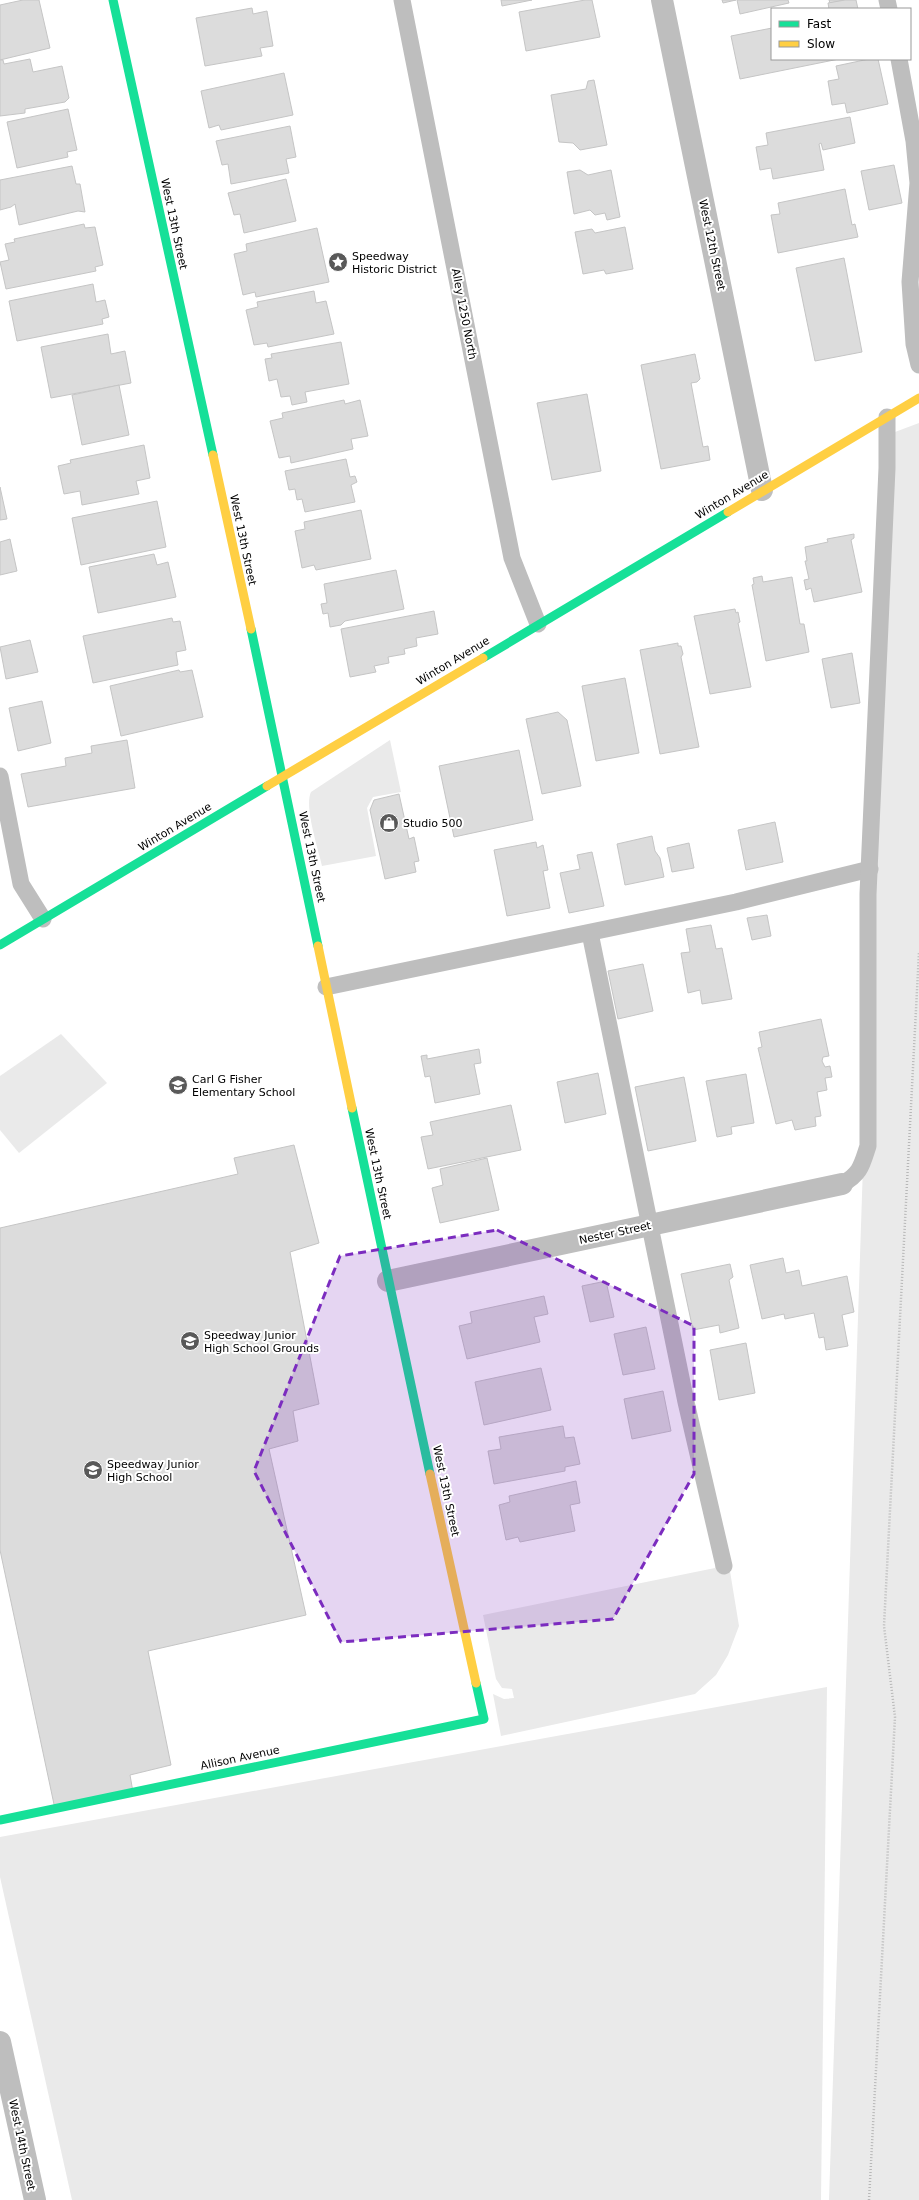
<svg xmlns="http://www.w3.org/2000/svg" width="919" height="2200" font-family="'DejaVu Sans',sans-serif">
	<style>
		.green { fill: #eaeaea }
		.building { fill: #dcdcdc; stroke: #c5c5c5 }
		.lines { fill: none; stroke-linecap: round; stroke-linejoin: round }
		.path { stroke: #b8b8b8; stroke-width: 2.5; stroke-dasharray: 1 2; stroke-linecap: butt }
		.lane { stroke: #bebebe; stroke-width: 17 }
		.street { stroke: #bebebe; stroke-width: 22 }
		.fast { stroke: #16e098; stroke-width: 9 }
		.slow { stroke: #ffcf43; stroke-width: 9 }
		.marked { fill: #7b2cbf; fill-opacity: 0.2; stroke: #7b2cbf; stroke-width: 3; stroke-dasharray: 8 5; stroke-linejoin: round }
		.labels { text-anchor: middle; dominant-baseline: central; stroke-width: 4; stroke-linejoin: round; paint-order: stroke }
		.street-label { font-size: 11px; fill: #000; stroke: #fff }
		.poi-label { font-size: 11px; fill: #000; stroke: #fff; text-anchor: start }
	</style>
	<rect width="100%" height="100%" fill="#fff"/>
	<!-- green -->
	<g class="green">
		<polygon points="919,423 919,2200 829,2200 887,435"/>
		<path d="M390,740L401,792L373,797L367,808L376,856L322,866C318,848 304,807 311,792Z"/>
		<polygon points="61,1034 107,1083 19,1153 0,1130 0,1076"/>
		<polygon points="728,1559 739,1626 728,1655 716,1675 695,1694 501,1736 493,1694 504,1699 514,1698 512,1689 502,1688 496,1679 483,1615 715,1568 715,1562"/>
		<polygon points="827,1687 821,2200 72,2200 0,1877 0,1837"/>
	</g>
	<!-- building -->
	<g class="building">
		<polygon points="23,0 39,0 50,48 0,60 0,5"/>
		<polygon points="501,0 532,0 502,6"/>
		<polygon points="585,0 592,0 600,37 526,51 519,12"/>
		<polygon points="722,0 736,0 723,3"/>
		<polygon points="737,0 788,0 789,3 740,14"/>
		<polygon points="829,0 845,0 830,3"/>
		<polygon points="845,0 856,0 858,9 829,9 828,3"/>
		<polygon points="252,8 253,14 267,11 273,46 260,48 262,56 205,66 196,18"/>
		<polygon points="772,28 772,59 839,59 740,79 731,36"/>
		<polygon points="30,59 33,72 62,66 69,98 65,102 25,109 25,113 0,116 0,60 3,60 4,64"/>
		<polygon points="869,59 878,59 888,104 847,113 845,103 832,105 828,81 839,79 836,66"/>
		<polygon points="284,73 293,115 221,130 219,125 209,128 201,91"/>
		<polygon points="594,80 607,145 580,150 573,143 559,142 551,95 586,89 588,81"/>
		<polygon points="68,109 77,150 67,152 68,157 17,168 7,122"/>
		<polygon points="850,117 855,143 823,150 821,143 819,144 824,170 773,179 771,168 760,170 756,147 768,145 766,133"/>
		<polygon points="290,126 296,157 286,159 289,173 231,184 228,164 222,165 216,141"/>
		<polygon points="894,165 902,203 869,210 861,171"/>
		<polygon points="72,166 76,184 80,184 85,212 78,211 19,225 15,204 11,207 0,210 0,180"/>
		<polygon points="580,170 588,175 611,170 620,217 607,220 605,213 595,215 590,210 574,214 567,172"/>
		<polygon points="286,179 296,221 244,233 240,214 234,215 228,193"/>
		<polygon points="845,189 852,225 855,224 858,237 778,253 771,215 780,214 778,203"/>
		<polygon points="84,224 85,228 95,227 103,265 95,267 96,271 6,289 0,262 9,260 5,244 15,242 14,239"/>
		<polygon points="625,227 633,269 606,274 604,270 583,274 575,232 592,229 595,233"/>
		<polygon points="317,228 329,282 256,297 255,292 243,295 234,254 247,251 246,244"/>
		<polygon points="844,258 862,352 815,361 796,268"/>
		<polygon points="93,284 96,302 105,300 109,317 102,319 103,324 17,341 9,301"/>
		<polygon points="314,291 316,303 326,301 334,334 268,347 267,343 254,345 246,310 258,307 257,302"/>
		<polygon points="108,334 111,354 125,351 131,383 51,398 41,347"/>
		<polygon points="341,342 349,384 305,392 307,402 292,405 290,396 281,397 277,379 269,381 265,359 272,358 271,354"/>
		<polygon points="695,354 700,379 697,382 691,383 703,447 708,446 710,460 661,469 641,365"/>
		<polygon points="119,385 129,435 82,445 72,395"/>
		<polygon points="587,394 601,471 552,480 537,403"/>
		<polygon points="344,400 345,404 360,400 368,436 351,439 353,449 291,463 290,456 279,458 270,421 283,418 282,413"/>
		<polygon points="144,445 150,478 136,481 139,494 82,505 80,491 64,494 58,466 71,463 70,460"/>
		<polygon points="346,459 350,477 355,476 357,482 351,485 355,502 305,512 302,499 297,500 295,489 289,490 285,471"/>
		<polygon points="0,487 7,519 0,520"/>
		<polygon points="157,501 166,547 81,565 72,518"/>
		<polygon points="361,510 371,559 316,570 314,565 302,568 295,531 305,529 304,522"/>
		<polygon points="854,534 854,538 851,540 862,592 814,602 811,588 806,590 804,580 809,579 805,561 807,561 805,547 828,542 827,539"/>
		<polygon points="10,539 17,571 0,575 0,542"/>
		<polygon points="154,554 157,565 168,562 176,597 98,613 89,567"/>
		<polygon points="396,570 404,609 345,621 341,625 330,627 328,613 323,614 321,604 327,603 324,584"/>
		<polygon points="762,576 763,582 792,577 800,624 804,624 809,652 766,661 752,585 754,584 753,578"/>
		<polygon points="735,609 736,613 738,612 740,622 738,623 751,687 710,694 694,616"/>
		<polygon points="434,611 438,634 416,638 417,646 404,649 405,654 388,657 389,663 374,666 376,672 350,677 341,629"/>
		<polygon points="172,618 173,622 180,621 186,650 176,652 178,665 93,683 83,636"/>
		<polygon points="30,640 38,672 6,679 0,647"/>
		<polygon points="678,643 678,646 681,646 683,654 681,657 699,747 660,754 640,650"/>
		<polygon points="852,653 860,703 831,708 822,659"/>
		<polygon points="179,670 180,672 192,670 203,717 121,736 110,686"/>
		<polygon points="625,678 639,753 596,761 582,686"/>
		<polygon points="42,701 51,743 18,751 9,708"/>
		<polygon points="558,712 567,720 581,786 542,794 526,719"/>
		<polygon points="127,740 135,788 28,807 21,774 66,766 65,758 92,753 91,746"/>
		<polygon points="519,750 533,820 454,837 439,766"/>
		<polygon points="399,794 409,839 414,837 419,861 414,862 416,872 385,879 370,810 374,800"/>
		<polygon points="775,822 783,862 746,870 738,830"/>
		<polygon points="652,836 655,851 660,858 664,877 625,885 617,844"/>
		<polygon points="536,842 537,848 543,845 548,870 543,871 550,908 507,916 494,850"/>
		<polygon points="689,843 694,868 672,872 667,848"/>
		<polygon points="592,852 604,906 569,913 560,873 580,869 577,855"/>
		<polygon points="767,915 771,936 752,940 747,918"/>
		<polygon points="711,925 716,949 722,948 732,999 702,1004 700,990 688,993 681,953 690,952 686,929"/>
		<polygon points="643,964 653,1011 618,1019 608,971"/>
		<polygon points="821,1019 829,1056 823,1057 822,1061 825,1067 830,1066 832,1077 825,1078 827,1090 817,1092 821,1116 815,1117 816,1126 795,1130 792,1120 776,1124 758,1048 762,1047 759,1032"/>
		<polygon points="479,1049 481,1063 474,1064 480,1094 435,1103 430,1076 425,1077 421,1056 427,1055 427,1059"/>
		<polygon points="598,1073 606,1114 565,1123 557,1082"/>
		<polygon points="746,1074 754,1123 731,1127 732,1134 717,1137 706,1081"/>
		<polygon points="684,1077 696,1141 648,1151 635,1087"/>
		<polygon points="511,1105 521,1150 428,1169 421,1137 433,1135 430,1122"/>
		<polygon points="294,1145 319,1243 290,1252 319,1404 293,1411 298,1441 269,1449 306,1615 148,1651 171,1765 130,1775 133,1792 55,1809 0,1550 0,1228 238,1174 234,1158"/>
		<polygon points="487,1158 499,1210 440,1223 432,1188 443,1185 440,1169"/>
		<polygon points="783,1258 786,1273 799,1270 802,1286 847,1276 854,1312 842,1315 848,1346 826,1350 824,1337 819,1338 814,1313 785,1319 784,1314 762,1319 750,1265"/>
		<polygon points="730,1264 733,1277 729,1280 739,1328 720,1333 719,1325 693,1330 681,1274"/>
		<polygon points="606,1281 614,1317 590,1322 582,1286"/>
		<polygon points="544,1296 548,1314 534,1317 540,1342 467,1359 459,1326 472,1323 470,1312"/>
		<polygon points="646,1327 655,1369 623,1375 614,1334"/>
		<polygon points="746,1343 755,1393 719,1400 710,1350"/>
		<polygon points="541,1368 551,1410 484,1425 475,1382"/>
		<polygon points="663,1391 671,1431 632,1439 624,1399"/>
		<polygon points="563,1426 565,1438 574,1437 580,1464 565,1467 565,1471 494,1484 488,1451 501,1449 499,1437"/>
		<polygon points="576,1481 580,1503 570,1505 575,1531 520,1542 518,1537 506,1540 499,1505 510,1502 509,1496"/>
	</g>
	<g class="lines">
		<!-- path -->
		<polyline class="path" points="869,2200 895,1717 884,1626 919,952"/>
		<!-- lane -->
		<g class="lane">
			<polyline points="402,0 512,558 538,624"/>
			<polyline points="887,0 889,9"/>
			<polyline points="899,59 914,141 918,183 910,282 914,344 919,365"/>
			<polyline points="0,776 21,884 43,919"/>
			<polyline points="590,933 686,1402 724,1566"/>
			<polyline points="326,987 736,902 870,869"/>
			<path d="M842,1184C861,1174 862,1164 868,1146V894L887,468V417"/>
		</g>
		<!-- street -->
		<g class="street">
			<polyline points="662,0 762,490"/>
			<polyline points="388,1281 842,1184"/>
			<polyline points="0,2042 35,2200"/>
		</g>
		<!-- fast -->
		<g class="fast">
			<polyline points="113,0 213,455"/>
			<polyline points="251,629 318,946"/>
			<polyline points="483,658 728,512"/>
			<polyline points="0,945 267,786"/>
			<polyline points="352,1108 430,1474"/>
			<polyline points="0,1820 484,1719 476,1683"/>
		</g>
		<!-- slow -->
		<g class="slow">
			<polyline points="213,455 251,629"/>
			<polyline points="728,512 919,398"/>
			<polyline points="267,786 483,658"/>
			<polyline points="318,946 352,1108"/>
			<polyline points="430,1474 476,1683"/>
		</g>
	</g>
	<!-- marked area -->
	<path class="marked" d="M497,1230L694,1326V1474L613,1619L341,1642L254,1471L340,1256Z"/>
	<!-- icons -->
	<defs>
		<symbol id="sight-disc" viewBox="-11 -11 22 22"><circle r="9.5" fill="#595959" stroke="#fff"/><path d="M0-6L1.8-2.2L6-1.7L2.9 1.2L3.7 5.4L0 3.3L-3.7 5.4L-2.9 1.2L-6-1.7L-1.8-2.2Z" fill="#fff"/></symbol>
		<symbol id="shop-disc" viewBox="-11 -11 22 22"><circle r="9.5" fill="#595959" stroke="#fff"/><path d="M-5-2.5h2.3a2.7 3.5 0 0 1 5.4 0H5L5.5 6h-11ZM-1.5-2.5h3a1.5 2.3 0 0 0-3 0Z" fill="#fff"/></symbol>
		<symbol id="school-disc" viewBox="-11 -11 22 22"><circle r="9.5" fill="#595959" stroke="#fff"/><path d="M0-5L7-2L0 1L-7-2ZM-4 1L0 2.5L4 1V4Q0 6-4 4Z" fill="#fff"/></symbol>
	</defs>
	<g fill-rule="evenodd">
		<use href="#sight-disc" x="327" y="251" width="22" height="22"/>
		<use href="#shop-disc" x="378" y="812" width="22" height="22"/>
		<use href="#school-disc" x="167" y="1074" width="22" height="22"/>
		<use href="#school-disc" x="179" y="1330" width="22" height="22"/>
		<use href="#school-disc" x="82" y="1459" width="22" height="22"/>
	</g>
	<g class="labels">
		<!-- street labels -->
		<g class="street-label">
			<text transform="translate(174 224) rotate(78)">West 13th Street</text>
			<text transform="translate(712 245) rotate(78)">West 12th Street</text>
			<text transform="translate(464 314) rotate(79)">Alley 1250 North</text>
			<text transform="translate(732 495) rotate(-31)">Winton Avenue</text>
			<text transform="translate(243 540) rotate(78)">West 13th Street</text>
			<text transform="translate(453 661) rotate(-31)">Winton Avenue</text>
			<text transform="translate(175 827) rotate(-31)">Winton Avenue</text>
			<text transform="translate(312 857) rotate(78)">West 13th Street</text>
			<text transform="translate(378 1174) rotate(78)">West 13th Street</text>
			<text transform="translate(615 1233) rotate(-12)">Nester Street</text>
			<text transform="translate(446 1491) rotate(78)">West 13th Street</text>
			<text transform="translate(240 1758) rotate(-12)">Allison Avenue</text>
			<text transform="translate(22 2145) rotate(78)">West 14th Street</text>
		</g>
		<!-- poi labels -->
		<g class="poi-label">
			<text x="352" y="256">Speedway<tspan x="352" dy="13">Historic District</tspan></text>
			<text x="403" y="823">Studio 500</text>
			<text x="192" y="1079">Carl G Fisher<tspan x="192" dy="13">Elementary School</tspan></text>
			<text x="204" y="1335">Speedway Junior<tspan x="204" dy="13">High School Grounds</tspan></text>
			<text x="107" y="1464">Speedway Junior<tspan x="107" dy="13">High School</tspan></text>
		</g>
	</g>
	<!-- legend -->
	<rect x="771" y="8" width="140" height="52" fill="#ffffff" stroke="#999999"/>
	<rect x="779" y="21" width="20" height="6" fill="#16e098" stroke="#999999"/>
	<text x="807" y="28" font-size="12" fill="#000000">Fast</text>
	<rect x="779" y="41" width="20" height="6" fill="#ffcf43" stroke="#999999"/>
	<text x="807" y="48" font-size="12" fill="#000000">Slow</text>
</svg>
